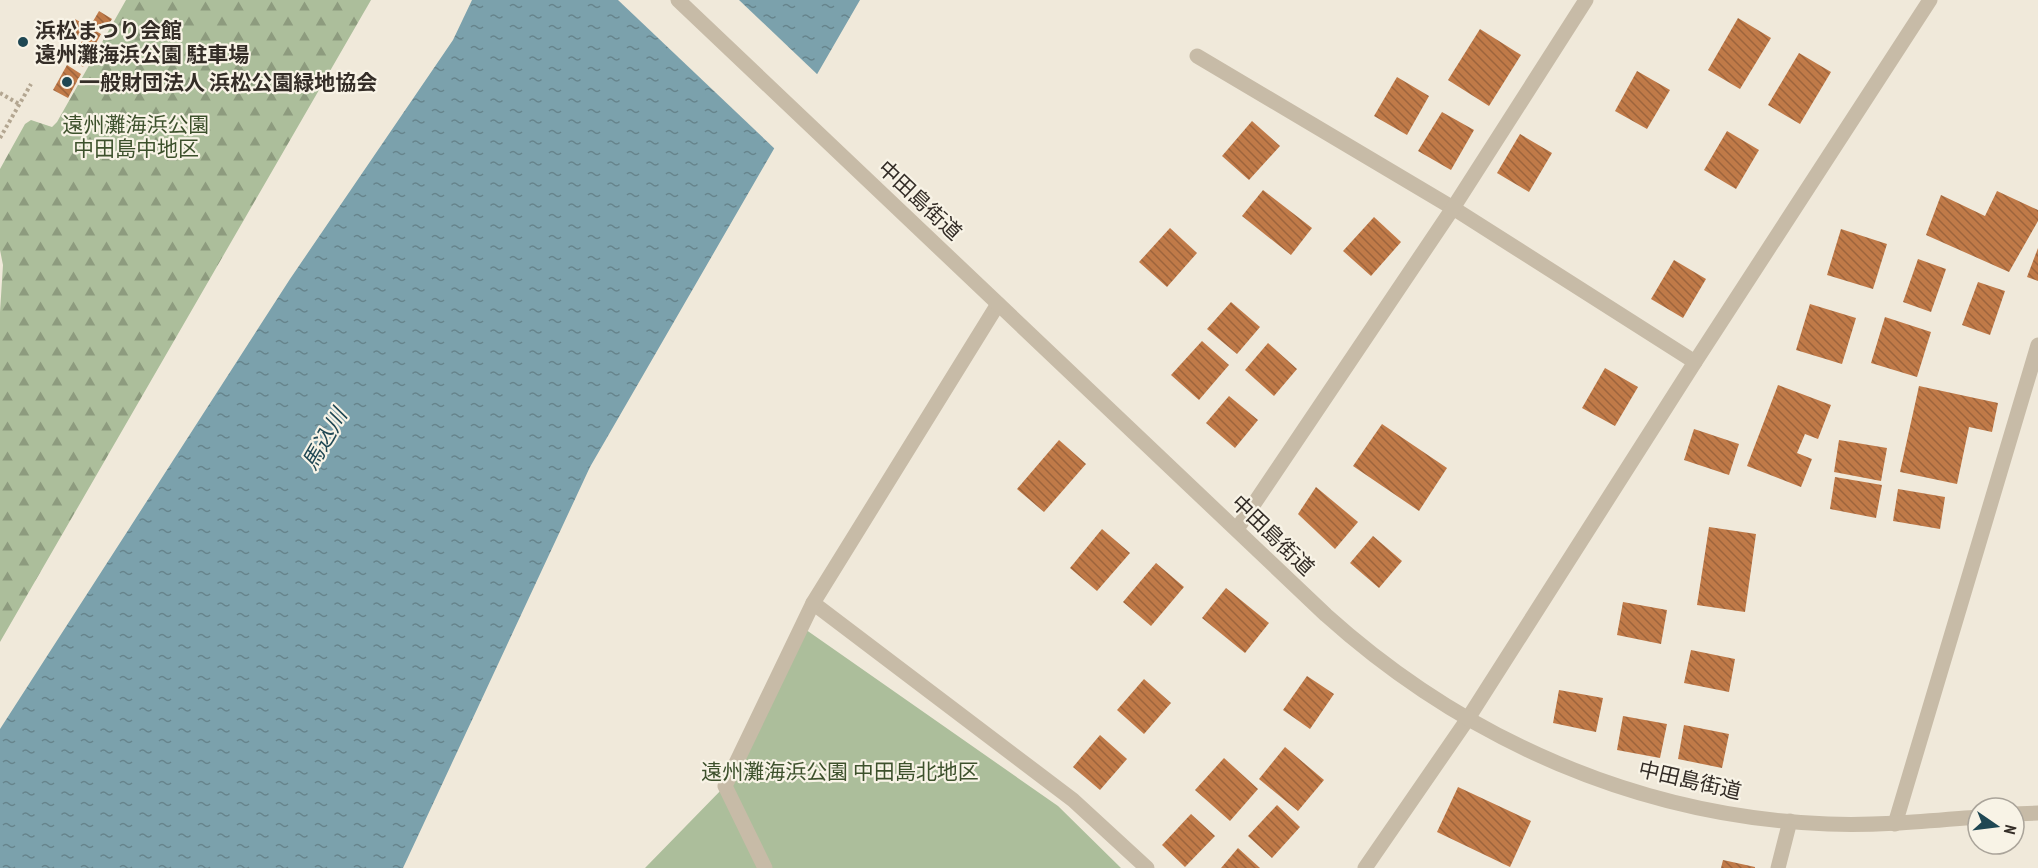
<svg xmlns="http://www.w3.org/2000/svg" width="2038" height="868" font-family="'PT Sans Narrow','Noto Sans JP',sans-serif">
	<style>
		.green { fill: #acbe9b }
		.forest { fill: url(#forest-firs) }
		.water { fill: url(#water-ripples) }
		.pier { fill: #f0e9da }
		.building { fill: url(#building-back-hatch) }
		.lines { fill: none; stroke-linecap: round; stroke-linejoin: round }
		.path { stroke: #b3a691; stroke-width: 4; stroke-dasharray: 3 3; stroke-linecap: butt }
		.minor { stroke: #c7bba7; stroke-width: 15 }
		.tertiary { stroke: #c7bba7; stroke-width: 15 }
		.poi-dot { fill: #1f4753; stroke: #f8f3e6; stroke-width: 2 }
		.labels { text-anchor: middle; dominant-baseline: central; stroke-width: 4.5; stroke-linejoin: round; paint-order: stroke }
		.poi-label { font-size: 21px; font-weight: bold; fill: #342d27; stroke: #f8f3e6; text-anchor: start }
		.park-label { font-size: 21px; fill: #3d512c; stroke: #f8f3e6 }
		.street-label { font-size: 21px; fill: #342d27; stroke: #f8f3e6 }
		.water-label { font-size: 22px; font-style: italic; fill: #1f4753; stroke: #f8f3e6 }
	</style>
	<defs>
		<pattern id="forest-firs" width="22" height="20" patternUnits="userSpaceOnUse" patternTransform="scale(1.5)"><rect width="22" height="20" fill="#acbe9b"/><path d="M5 1l3.5 6h-7zM16 11l3.5 6h-7z" fill="#8d9b7e"/></pattern>
		<pattern id="water-ripples" width="26" height="14" patternUnits="userSpaceOnUse" patternTransform="scale(1.5)"><rect width="26" height="14" fill="#7ba1ac"/><path d="M2 4q2-2 4 0t4 0M15 11q2-2 4 0t4 0" fill="none" stroke="#66848c"/></pattern>
		<pattern id="building-back-hatch" width="6" height="6" patternUnits="userSpaceOnUse" patternTransform="scale(1.5)"><rect width="6" height="6" fill="#c07a48"/><path d="M-1 5l2 2M0 0l6 6M5-1l2 2" fill="none" stroke="#9d643c"/></pattern>
	</defs>
	<rect width="100%" height="100%" fill="#f0e9da"/>
	<!-- green -->
	<polygon class="green" points="802,627 1058,806 1121,868 645,868 725,786"/>
	<!-- forest -->
	<polygon class="forest" points="126,0 371,0 0,642 0,312 3,265 0,250 0,169 25,124 31,120 52,127 57,122"/>
	<!-- water -->
	<polygon class="water" points="472,0 860,0 590,467 403,868 0,868 0,729 290,279 453,40"/>
	<!-- pier -->
	<polygon class="pier" points="618,0 739,0 819,76 776,150"/>
	<!-- building -->
	<g class="building">
		<polygon points="99,11 112,19 105,30 92,23"/>
		<polygon points="1738,18 1771,38 1740,89 1708,70"/>
		<polygon points="75,19 101,34 83,67 72,60 83,39 68,31"/>
		<polygon points="1480,29 1521,55 1489,106 1448,80"/>
		<polygon points="1799,53 1831,72 1800,124 1768,105"/>
		<polygon points="67,65 81,74 68,98 53,90"/>
		<polygon points="1637,71 1670,90 1647,129 1615,111"/>
		<polygon points="1397,77 1429,96 1407,135 1374,116"/>
		<polygon points="1442,112 1474,130 1451,170 1418,151"/>
		<polygon points="1252,121 1280,146 1249,180 1222,156"/>
		<polygon points="1727,131 1759,150 1736,189 1704,170"/>
		<polygon points="1520,134 1552,153 1529,192 1497,173"/>
		<polygon points="1263,190 1312,228 1291,255 1242,216"/>
		<polygon points="1997,191 2038,210 2038,221 2009,272 1926,235 1941,195 1985,216"/>
		<polygon points="1374,217 1401,242 1371,276 1343,251"/>
		<polygon points="1170,228 1197,253 1167,287 1139,262"/>
		<polygon points="1841,229 1887,244 1873,289 1827,275"/>
		<polygon points="2038,248 2038,281 2027,277"/>
		<polygon points="1918,259 1946,269 1931,312 1903,302"/>
		<polygon points="1674,260 1706,279 1683,318 1651,299"/>
		<polygon points="1978,282 2005,291 1990,335 1962,325"/>
		<polygon points="1231,302 1260,327 1237,354 1207,329"/>
		<polygon points="1810,304 1856,318 1842,364 1796,350"/>
		<polygon points="1885,317 1931,332 1917,377 1871,363"/>
		<polygon points="1202,341 1229,365 1199,400 1171,375"/>
		<polygon points="1268,343 1297,369 1274,396 1245,370"/>
		<polygon points="1605,368 1638,387 1615,426 1582,408"/>
		<polygon points="1778,385 1831,405 1818,439 1805,434 1797,453 1812,459 1801,487 1747,466"/>
		<polygon points="1919,386 1998,403 1992,432 1969,427 1957,484 1900,472"/>
		<polygon points="1229,396 1258,420 1235,448 1206,423"/>
		<polygon points="1382,424 1447,468 1419,511 1353,466"/>
		<polygon points="1694,429 1739,444 1729,475 1684,460"/>
		<polygon points="1059,440 1086,464 1044,512 1017,489"/>
		<polygon points="1839,440 1887,448 1881,481 1834,472"/>
		<polygon points="1835,477 1882,485 1876,518 1830,509"/>
		<polygon points="1316,487 1358,522 1335,549 1298,514"/>
		<polygon points="1898,489 1945,497 1940,529 1893,521"/>
		<polygon points="1709,527 1756,534 1745,612 1697,605"/>
		<polygon points="1102,529 1130,553 1097,591 1070,568"/>
		<polygon points="1373,536 1402,561 1379,588 1350,563"/>
		<polygon points="1156,563 1184,587 1151,626 1123,602"/>
		<polygon points="1226,588 1269,623 1245,653 1202,618"/>
		<polygon points="1623,602 1667,610 1661,644 1617,635"/>
		<polygon points="1691,650 1735,659 1729,692 1684,683"/>
		<polygon points="1307,676 1334,694 1310,729 1283,710"/>
		<polygon points="1144,679 1171,703 1144,734 1117,710"/>
		<polygon points="1559,690 1603,698 1596,732 1553,723"/>
		<polygon points="1623,716 1667,724 1660,758 1617,750"/>
		<polygon points="1684,725 1729,734 1722,768 1678,759"/>
		<polygon points="1100,735 1127,759 1100,790 1073,767"/>
		<polygon points="1285,747 1324,780 1298,811 1259,779"/>
		<polygon points="1224,758 1258,789 1230,821 1195,790"/>
		<polygon points="1458,787 1531,821 1510,867 1437,832"/>
		<polygon points="1277,805 1300,827 1272,858 1248,836"/>
		<polygon points="1191,814 1215,836 1185,867 1162,845"/>
		<polygon points="1238,848 1260,868 1221,868"/>
		<polygon points="1723,860 1755,867 1755,868 1721,868"/>
	</g>
	<g class="lines">
		<!-- path -->
		<g class="path">
			<polyline points="0,93 19,104"/>
			<polyline points="0,138 31,84"/>
		</g>
		<!-- minor -->
		<g class="minor">
			<polyline points="1197,56 1453,208 1695,362"/>
			<polyline points="1237,529 1453,208 1586,0"/>
			<polyline points="813,603 1073,800 1147,868"/>
			<polyline points="1895,824 2038,345"/>
			<polyline points="765,868 725,786 813,603 998,304"/>
			<polyline points="1365,868 1467,720 1695,362 1930,0"/>
			<polyline points="1778,868 1790,821"/>
		</g>
		<!-- tertiary -->
		<g class="tertiary">
			<path d="M678,0L1326,615C1465,740 1640,817 1828,824C1878,826 1928,821 1978,817"/>
			<polyline points="2014,814 2038,813"/>
		</g>
	</g>
	<!-- markers -->
	<g class="poi-dot">
		<circle cx="23" cy="42" r="6"/>
		<circle cx="67" cy="82" r="6"/>
	</g>
	<g class="labels">
		<!-- poi labels -->
		<g class="poi-label">
			<text x="35" y="30">浜松まつり会館<tspan x="35" dy="24">遠州灘海浜公園 駐車場</tspan></text>
			<text x="79" y="82">一般財団法人 浜松公園緑地協会</text>
		</g>
		<!-- park labels -->
		<g class="park-label">
			<text x="136" y="124">遠州灘海浜公園<tspan x="136" dy="24">中田島中地区</tspan></text>
			<text x="840" y="771">遠州灘海浜公園 中田島北地区</text>
		</g>
		<!-- street labels -->
		<g class="street-label">
			<text transform="translate(920 200) rotate(43)">中田島街道</text>
			<text transform="translate(1273 535) rotate(44)">中田島街道</text>
			<text transform="translate(1690 780) rotate(13)">中田島街道</text>
		</g>
		<!-- water labels -->
		<g class="water-label">
			<text transform="translate(324 439) rotate(-60)">馬込川</text>
		</g>
	</g>
	<!-- north arrow -->
	<g transform="translate(1996 826) rotate(104)"><circle r="28" fill="#f8f3e6" stroke="#aaa49a" stroke-width="1.5"/>
	<path d="M0-4.5L10 22L0 15L-10 22Z" fill="#1f4753"/>
	<text y="-9" font-size="16" font-weight="bold" text-anchor="middle" fill="#342d27">N</text>
	</g>
</svg>
